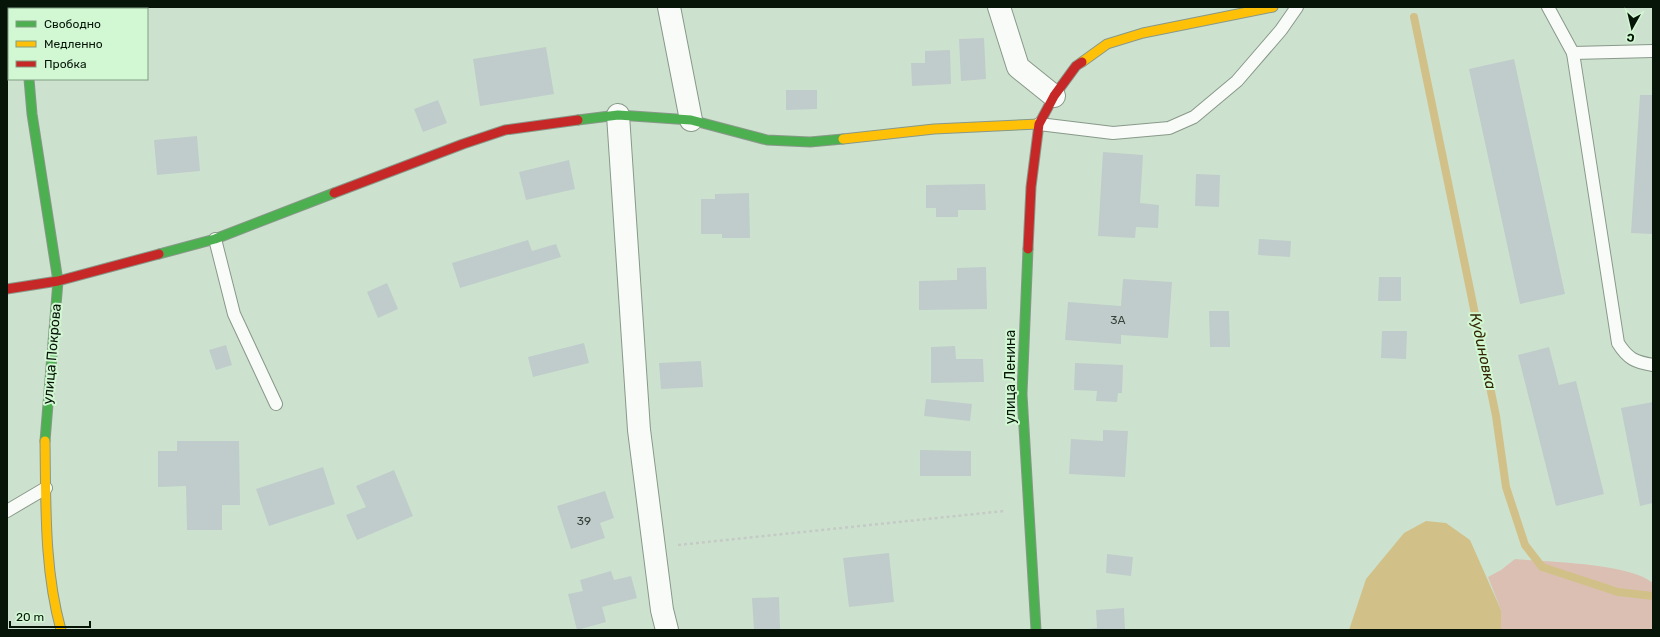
<svg xmlns="http://www.w3.org/2000/svg" width="1660" height="637" font-family="Rubik,sans-serif">
	<style>
		.green { fill: #dbbfb2 }
		.water { fill: #d1c189 }
		.lines { fill: none; stroke-linecap: round; stroke-linejoin: round }
		.stream { stroke: #d1c189; stroke-width: 8 }
		.building { fill: #bfcccb }
		.lane-casing { stroke: #889889; stroke-width: 14 }
		.street-casing { stroke: #889889; stroke-width: 24 }
		.fast-casing { stroke: #889889; stroke-width: 11 }
		.slow-casing { stroke: #889889; stroke-width: 11 }
		.jam-casing { stroke: #889889; stroke-width: 11 }
		.path { stroke: #c4cac5; stroke-width: 2.5; stroke-dasharray: 3 3; stroke-linecap: butt }
		.lane { stroke: #f8fbf8; stroke-width: 12 }
		.street { stroke: #f8fbf8; stroke-width: 22 }
		.fast { stroke: #4caf50; stroke-width: 9 }
		.slow { stroke: #ffc107; stroke-width: 9 }
		.jam { stroke: #c62828; stroke-width: 9 }
		.labels { text-anchor: middle; dominant-baseline: central; stroke-width: 4; stroke-linejoin: round; paint-order: stroke }
		.number-label { font-size: 12px; fill: #354239 }
		.street-label { font-size: 14px; fill: #071408; stroke: #d2f8d3 }
		.water-label { font-size: 15px; font-style: italic; fill: #352706; stroke: #d2f8d3 }
	</style>
	<rect width="100%" height="100%" fill="#cde2ce"/>
	<!-- green -->
	<path class="green" d="M1515,559C1548,562 1629,563 1653,583V630H1501V610L1488,577L1501,570Z"/>
	<!-- water -->
	<polygon class="water" points="1426,521 1446,523 1470,540 1501,610 1501,630 1349,630 1366,579 1404,533"/>
	<g class="lines">
		<!-- stream -->
		<polyline class="stream" points="1414,17 1496,416 1506,487 1525,545 1542,567 1618,592 1653,596"/>
	</g>
	<!-- building -->
	<g class="building">
		<polygon points="984,38 986,79 961,81 959,39"/>
		<polygon points="546,47 554,94 480,106 473,59"/>
		<polygon points="950,50 951,84 912,86 911,63 925,63 925,51"/>
		<polygon points="1514,59 1565,294 1520,304 1469,69"/>
		<polygon points="786,90 817,90 817,109 786,110"/>
		<polygon points="1640,95 1653,95 1653,234 1631,233"/>
		<polygon points="438,100 447,123 423,132 414,109"/>
		<polygon points="197,136 200,171 157,175 154,140"/>
		<polygon points="1103,152 1143,155 1140,203 1159,205 1158,228 1136,227 1135,238 1098,236"/>
		<polygon points="569,160 575,189 526,200 519,172"/>
		<polygon points="1196,174 1220,175 1219,207 1195,206"/>
		<polygon points="985,184 986,210 958,210 958,217 936,217 936,208 926,208 926,185"/>
		<polygon points="749,193 750,238 722,238 722,234 701,234 701,199 715,199 715,194"/>
		<polygon points="1259,239 1291,241 1290,257 1258,255"/>
		<polygon points="528,240 532,251 556,244 561,257 460,288 452,263"/>
		<polygon points="986,267 987,309 919,310 919,281 957,280 957,268"/>
		<polygon points="1379,277 1401,277 1401,301 1378,301"/>
		<polygon points="1123,279 1172,282 1168,338 1121,335 1121,344 1065,340 1068,302 1121,306"/>
		<polygon points="387,283 398,309 378,318 367,292"/>
		<polygon points="1209,311 1229,311 1230,347 1210,347"/>
		<polygon points="1382,331 1407,331 1406,359 1381,358"/>
		<polygon points="584,343 589,363 533,377 528,357"/>
		<polygon points="226,345 232,365 216,370 209,350"/>
		<polygon points="955,346 956,359 983,359 984,382 931,383 931,347"/>
		<polygon points="1549,347 1559,385 1576,381 1604,494 1556,506 1518,355"/>
		<polygon points="701,361 703,387 661,389 659,363"/>
		<polygon points="1075,363 1123,365 1122,393 1118,393 1117,402 1096,401 1097,391 1074,390"/>
		<polygon points="926,399 972,404 970,421 924,416"/>
		<polygon points="1653,402 1653,503 1640,506 1621,408"/>
		<polygon points="1103,430 1128,431 1125,477 1069,474 1071,439 1103,441"/>
		<polygon points="177,441 239,441 240,505 222,505 222,530 187,530 186,486 158,487 158,451 177,451"/>
		<polygon points="920,450 971,451 971,476 920,476"/>
		<polygon points="323,467 335,504 269,526 256,489"/>
		<polygon points="394,470 413,516 357,540 346,515 366,507 356,486"/>
		<polygon points="605,491 614,518 600,523 605,538 571,549 557,506"/>
		<polygon points="889,553 894,602 849,607 843,558"/>
		<polygon points="1107,554 1133,557 1131,576 1106,573"/>
		<polygon points="611,571 614,580 631,576 637,598 602,607 606,622 577,630 568,594 583,591 580,580"/>
		<polygon points="779,597 780,630 754,630 752,598"/>
		<polygon points="1124,608 1125,630 1077,630 1097,628 1096,610"/>
	</g>
	<g class="lines">
		<defs>
			<g id="lane">
				<path d="M1548,7L1573,53L1618,343C1628,359 1635,362 1653,365"/>
				<polyline points="1573,53 1653,51"/>
				<polyline points="1039,124 1113,133 1169,128 1194,117 1237,81 1281,30 1297,7"/>
				<polyline points="215,239 234,314 276,404"/>
				<polyline points="7,511 46,488"/>
			</g>
			<g id="street">
				<polyline points="22,7 22,9"/>
				<polyline points="669,7 691,120"/>
				<polyline points="999,7 1018,67 1054,96"/>
				<polyline points="618,115 639,430 662,610 667,630"/>
			</g>
			<g id="fast">
				<polyline points="29,79 32,114 58,281 45,441"/>
				<polyline points="578,120 618,115 691,120 767,140 810,142 843,139"/>
				<polyline points="1028,249 1022,394 1036,630"/>
				<polyline points="159,254 215,239 334,193"/>
			</g>
			<g id="slow">
				<polyline points="1082,62 1107,44 1143,33 1273,7"/>
				<polyline points="843,139 934,129 1039,124"/>
				<path d="M45,441C46,504 44,569 61,630"/>
			</g>
			<g id="jam">
				<polyline points="334,193 463,144 505,130 578,120"/>
				<polyline points="1028,249 1031,187 1039,124 1054,96 1076,66 1082,62"/>
				<polyline points="7,289 58,281 159,254"/>
			</g>
		</defs>
		<!-- lane casing -->
		<use href="#lane" class="lane-casing"/>
		<!-- street casing -->
		<use href="#street" class="street-casing"/>
		<!-- fast casing -->
		<use href="#fast" class="fast-casing"/>
		<!-- slow casing -->
		<use href="#slow" class="slow-casing"/>
		<!-- jam casing -->
		<use href="#jam" class="jam-casing"/>
		<!-- path -->
		<polyline class="path" points="678,545 1004,511"/>
		<!-- lane -->
		<use href="#lane" class="lane"/>
		<!-- street -->
		<use href="#street" class="street"/>
		<!-- fast -->
		<use href="#fast" class="fast"/>
		<!-- slow -->
		<use href="#slow" class="slow"/>
		<!-- jam -->
		<use href="#jam" class="jam"/>
	</g>
	<g class="labels">
		<!-- number labels -->
		<g class="number-label">
			<text x="1118" y="320">3А</text>
			<text x="584" y="521">39</text>
		</g>
		<!-- street labels -->
		<g class="street-label">
			<text transform="translate(52 354) rotate(-85)">улица Покрова</text>
			<text transform="translate(1010 377) rotate(-90)">улица Ленина</text>
		</g>
		<!-- water labels -->
		<g class="water-label">
			<text transform="translate(1483 351) rotate(78)">Кудиновка</text>
		</g>
	</g>
	<!-- border -->
	<rect width="1660" height="637" fill="none" stroke="#071408" stroke-width="16"/>
	<!-- legend -->
	<rect x="8" y="8" width="140" height="72" fill="#d2f8d3" stroke="#819d82"/>
	<rect x="16" y="21" width="20" height="6" fill="#4caf50" stroke="#819d82"/>
	<text x="44" y="28" font-size="12" fill="#071408">Свободно</text>
	<rect x="16" y="41" width="20" height="6" fill="#ffc107" stroke="#819d82"/>
	<text x="44" y="48" font-size="12" fill="#071408">Медленно</text>
	<rect x="16" y="61" width="20" height="6" fill="#c62828" stroke="#819d82"/>
	<text x="44" y="68" font-size="12" fill="#071408">Пробка</text>
	<!-- north arrow -->
	<g transform="translate(1632 28) rotate(188)" stroke="#d2f8d3" stroke-width="3" paint-order="stroke">
	<path d="M0-3L7 15L0 10L-7 15Z" fill="#071408"/>
	<text y="-6" font-size="11" font-weight="bold" text-anchor="middle" fill="#071408">С</text>
	</g>
	<!-- scale -->
	<path d="M10 621v6h80v-6" fill="none" stroke="#071408" stroke-width="2"/>
	<text x="16" y="621" font-size="12" fill="#071408" stroke="#d2f8d3" stroke-width="3" paint-order="stroke">20 m</text>
</svg>
